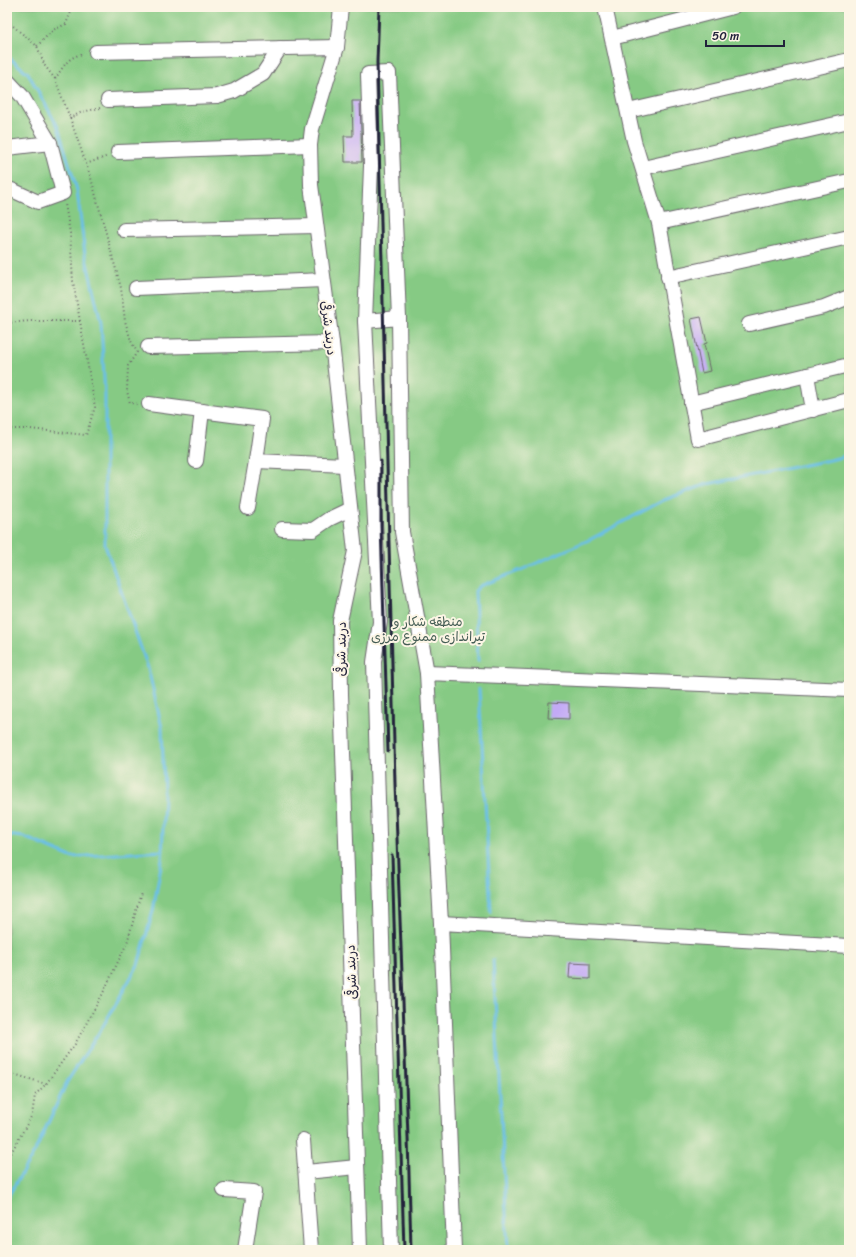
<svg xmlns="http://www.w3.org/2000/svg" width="856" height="1257" font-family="Sriracha,'Playpen Sans Arabic',sans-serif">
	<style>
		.green { fill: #86ca84; stroke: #547660 }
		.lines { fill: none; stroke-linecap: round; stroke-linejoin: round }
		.stream { stroke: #6abfe7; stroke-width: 3 }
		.building { fill: #c3aaf6 }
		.minor-casing { stroke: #6a656b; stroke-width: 16 }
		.path { stroke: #6a656b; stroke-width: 2; stroke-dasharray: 1 3; stroke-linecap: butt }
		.minor { stroke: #fff; stroke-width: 14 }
		.rail { stroke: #22223b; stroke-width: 3 }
		.labels { text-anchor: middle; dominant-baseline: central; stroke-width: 4; stroke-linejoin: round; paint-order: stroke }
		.street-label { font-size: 13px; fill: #22223b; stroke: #fcf5e5 }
		.park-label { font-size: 13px; fill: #455d55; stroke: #fcf5e5 }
	</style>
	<rect width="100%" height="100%" fill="#fcf5e5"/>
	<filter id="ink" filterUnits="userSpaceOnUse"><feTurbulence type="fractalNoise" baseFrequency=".025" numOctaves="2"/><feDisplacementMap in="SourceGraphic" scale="8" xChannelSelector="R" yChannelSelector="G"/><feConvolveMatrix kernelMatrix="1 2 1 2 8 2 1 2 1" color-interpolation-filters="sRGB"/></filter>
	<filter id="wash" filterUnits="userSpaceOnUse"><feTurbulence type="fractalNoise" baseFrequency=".012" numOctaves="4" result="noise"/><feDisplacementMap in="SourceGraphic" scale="16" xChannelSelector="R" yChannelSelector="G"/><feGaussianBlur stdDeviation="0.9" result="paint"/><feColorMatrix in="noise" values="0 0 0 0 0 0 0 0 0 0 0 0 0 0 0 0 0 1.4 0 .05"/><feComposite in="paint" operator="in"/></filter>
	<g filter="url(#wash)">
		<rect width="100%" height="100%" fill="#f1e2c4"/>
		<!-- green -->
		<rect class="green" x="7" y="7" width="842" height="1243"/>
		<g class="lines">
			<!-- stream -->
			<g class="stream">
				<polyline points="7,56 28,73 58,127 77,190 85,254 101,323 105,396 105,545 148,668 162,728 164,794 162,860 153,911 138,965 103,1026 67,1082 35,1151 7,1198"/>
				<polyline points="478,661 475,591 480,586 521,570 591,539 664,500 707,484 830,460 849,455"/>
				<polyline points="479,689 491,912"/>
				<polyline points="7,835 24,837 71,857 162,851"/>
				<polyline points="493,960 508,1250"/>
			</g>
		</g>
		<g id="blocks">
			<!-- building -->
			<g class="building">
				<polygon points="352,101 360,101 362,162 345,162 344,136 353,136"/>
				<polygon points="701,317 707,343 704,344 710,371 702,373 691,319"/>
				<polygon points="549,702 569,703 569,719 548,718"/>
				<polygon points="570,963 590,964 590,979 569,978"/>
			</g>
		</g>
	</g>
	<g filter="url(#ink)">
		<use href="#blocks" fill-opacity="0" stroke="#6a656b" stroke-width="1"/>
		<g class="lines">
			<defs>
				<g id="minor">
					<polyline points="341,7 337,47 312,129 310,145 311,185 332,343 355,551 340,621 341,694 360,1250"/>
					<polyline points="605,7 634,141 659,223 698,439 849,400"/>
					<polyline points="612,38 733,7"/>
					<polyline points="96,52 337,47"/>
					<polyline points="7,80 22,96 50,143 63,193 38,202 12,190 7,191"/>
					<polyline points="108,100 217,96 234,91 263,74 280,48"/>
					<polyline points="628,111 849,60"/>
					<polyline points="7,148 50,143"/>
					<polyline points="118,152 310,145"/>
					<polyline points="643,168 849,121"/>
					<polyline points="659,223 849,181"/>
					<polyline points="124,230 316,226"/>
					<polyline points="668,277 849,237"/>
					<polyline points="136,288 323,280"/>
					<polyline points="365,321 399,318"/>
					<polyline points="749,324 824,307 849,297"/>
					<polyline points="148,347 332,343"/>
					<polyline points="807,375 813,410"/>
					<polyline points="691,403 849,365"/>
					<polyline points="149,404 262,419 256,461 345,465"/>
					<polyline points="196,461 202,411"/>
					<polyline points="248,508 256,461"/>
					<polyline points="282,529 313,530 329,519 350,509"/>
					<polyline points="441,923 427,673 849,690"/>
					<polyline points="303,1140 311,1250"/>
					<polyline points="306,1172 357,1167"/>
					<polyline points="224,1190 254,1192 245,1250"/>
					<polyline points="391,1250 374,662 380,622 365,321 371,166 368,74 389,73 399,318 402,532 427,673"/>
					<polyline points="454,1250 441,923 849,946"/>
				</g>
			</defs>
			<!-- minor casing -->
			<use href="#minor" class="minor-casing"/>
			<!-- path -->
			<g class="path">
				<polyline points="7,21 37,46 45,66 55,79 70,118"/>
				<polyline points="37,46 53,30 66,24 73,7"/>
				<path d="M55,79C64,66 68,56 84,54"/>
				<polyline points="100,108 82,112 70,118 91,178 121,288 125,321 131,341 137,352 128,366 127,391 130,403 139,404"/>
				<polyline points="86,164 108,156"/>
				<polyline points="7,323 30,321 80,321"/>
				<polyline points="7,429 30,429 86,435 95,407 73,281 70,233 65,204"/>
				<polyline points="7,1072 46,1084"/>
				<polyline points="7,1160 32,1115 35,1095 46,1084 75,1044 102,995 127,943 141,893"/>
			</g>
			<!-- minor -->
			<use href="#minor" class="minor"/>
			<!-- rail -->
			<g class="rail">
				<polyline points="379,7 377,62 395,784 408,1137 411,1250"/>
				<polyline points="381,461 381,525 388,751"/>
				<polyline points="392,855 404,1250"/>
			</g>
		</g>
	</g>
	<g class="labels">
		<!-- street labels -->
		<g class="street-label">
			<text transform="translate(329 328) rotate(83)">دربند شرقی</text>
			<text transform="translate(341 649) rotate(-89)">دربند شرقی</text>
			<text transform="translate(351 972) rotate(-92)">دربند شرقی</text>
		</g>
		<!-- park labels -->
		<g class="park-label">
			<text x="428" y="621">منطقه شکار و<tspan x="428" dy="15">تیراندازی ممنوع مرزی</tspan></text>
		</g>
	</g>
	<!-- margin -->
	<rect width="856" height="1257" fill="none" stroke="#fcf5e5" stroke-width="24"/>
	<!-- scale -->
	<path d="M706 40v6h78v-6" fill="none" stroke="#22223b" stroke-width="2"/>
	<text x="712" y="40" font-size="12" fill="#22223b" stroke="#fcf5e5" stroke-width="3" paint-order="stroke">50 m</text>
</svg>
